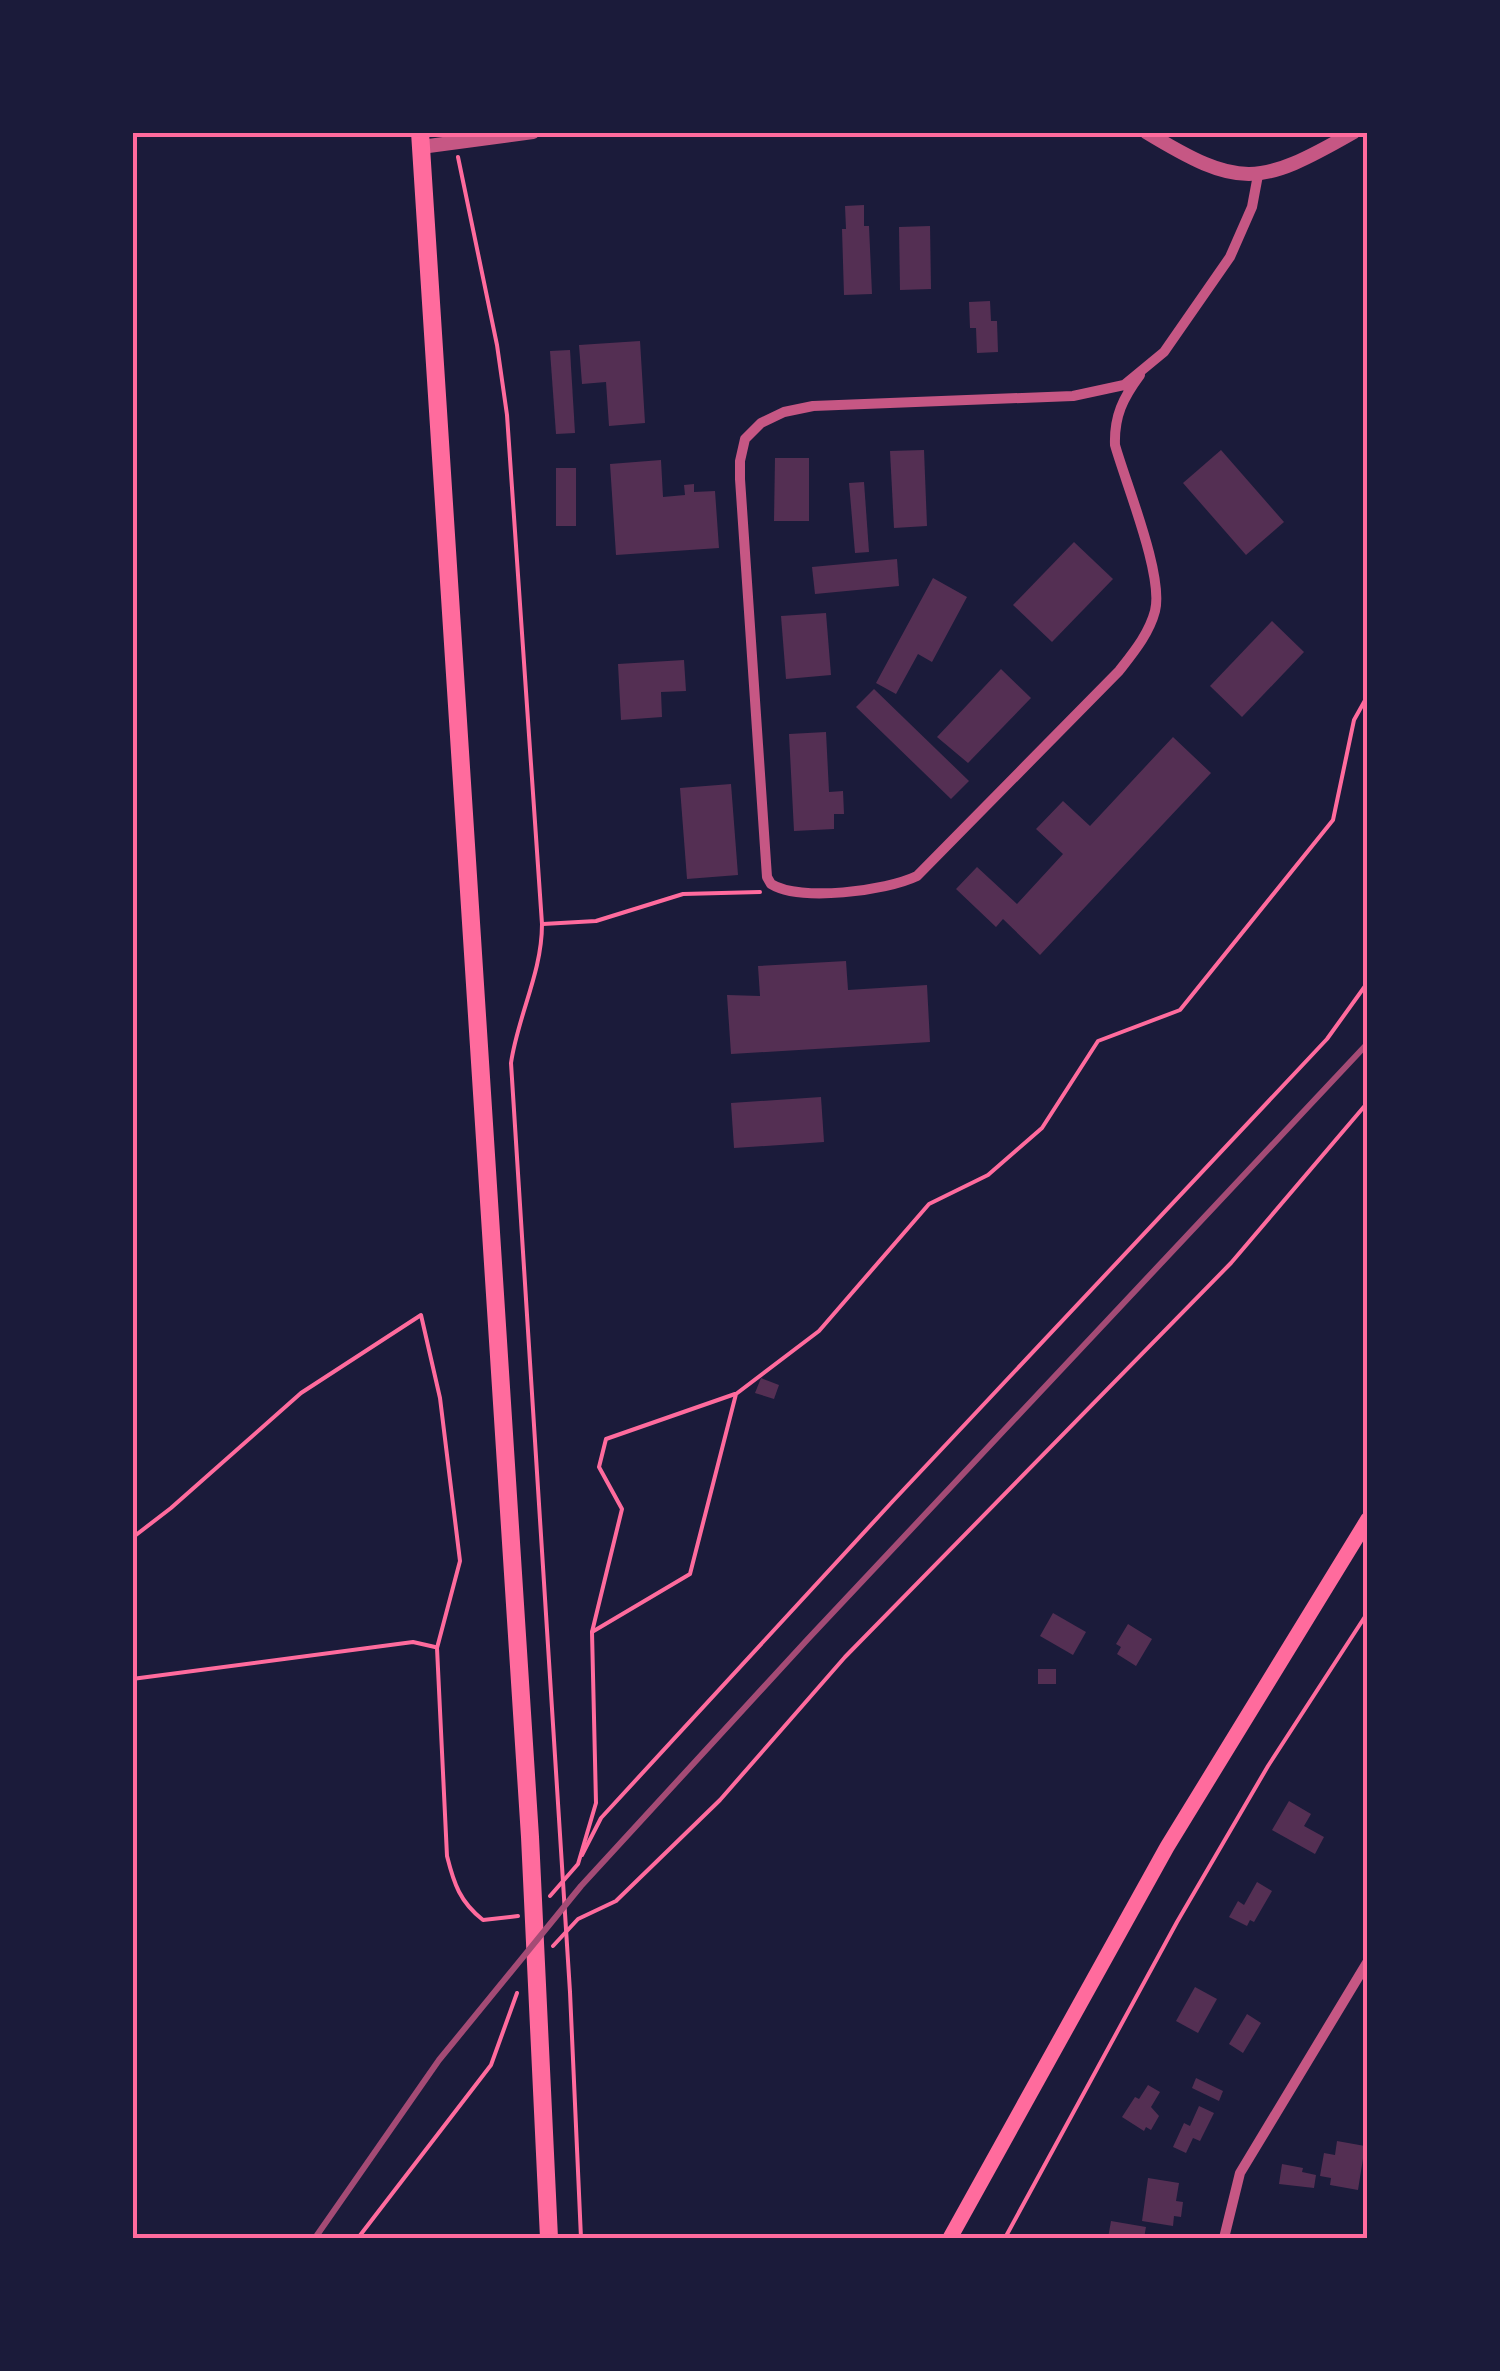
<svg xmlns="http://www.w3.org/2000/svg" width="1500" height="2371" font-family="'Open Sans',sans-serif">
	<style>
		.building { fill: #542f53 }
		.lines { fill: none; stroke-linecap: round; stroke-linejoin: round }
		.path { stroke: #ff6b9d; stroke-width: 4 }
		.minor { stroke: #c65784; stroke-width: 10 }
		.tertiary { stroke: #c65784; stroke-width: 14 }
		.secondary { stroke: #ff6b9d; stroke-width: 15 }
		.trunk { stroke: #ff6b9d; stroke-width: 18 }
		.rail { stroke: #a44b75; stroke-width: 6 }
		.neatline { fill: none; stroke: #ff6b9d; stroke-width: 4 }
	</style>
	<rect width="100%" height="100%" fill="#1b1b3a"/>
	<!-- building -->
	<g class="building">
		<polygon points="864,205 864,226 869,226 872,294 844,295 842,229 846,229 845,206"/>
		<polygon points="930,226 931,289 900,290 899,227"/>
		<polygon points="990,301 991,321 997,321 998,352 977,353 976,328 970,328 969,302"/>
		<polygon points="640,341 645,423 609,426 606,382 582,384 579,345"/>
		<polygon points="570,350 575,433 556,434 550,351"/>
		<polygon points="924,450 927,526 894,528 890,451"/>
		<polygon points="1221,450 1284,522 1246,555 1183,483"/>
		<polygon points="775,458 809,458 809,521 774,521"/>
		<polygon points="661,460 663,497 685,495 684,485 694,484 694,492 715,491 719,548 616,555 610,464"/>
		<rect x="556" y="468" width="20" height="58"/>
		<polygon points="864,482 869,552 855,553 849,483"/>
		<polygon points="1074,542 1113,579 1052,642 1013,605"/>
		<polygon points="897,559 899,586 815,594 812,567"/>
		<polygon points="933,578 967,597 932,662 918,654 896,694 876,683"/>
		<polygon points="826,613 831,675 786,679 781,616"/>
		<polygon points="1272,621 1304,652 1242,717 1210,686"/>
		<polygon points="684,660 686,691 661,692 662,717 621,720 618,664"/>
		<polygon points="1001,669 1031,698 968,763 937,737"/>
		<polygon points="874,689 969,781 951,799 856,707"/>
		<polygon points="826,732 829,792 843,791 844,814 834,814 834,829 794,831 789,734"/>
		<polygon points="1173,737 1211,773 1040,955 1003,919 996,927 956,889 977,867 1017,904 1063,854 1036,829 1063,801 1090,826"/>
		<polygon points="731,784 738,875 687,879 680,788"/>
		<polygon points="846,961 848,990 927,985 930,1042 731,1054 727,995 760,996 758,966"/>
		<polygon points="821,1097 824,1142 734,1148 731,1103"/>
		<polygon points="761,1378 779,1385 774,1399 755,1393"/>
		<polygon points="1053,1613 1086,1632 1073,1655 1040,1636"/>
		<polygon points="1128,1624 1152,1639 1136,1666 1117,1654 1121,1647 1116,1644"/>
		<rect x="1038" y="1669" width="18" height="15"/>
		<polygon points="1289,1801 1311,1814 1304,1826 1324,1837 1315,1854 1272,1830"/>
		<polygon points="1257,1882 1272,1891 1254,1922 1250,1920 1247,1926 1229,1917 1238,1901 1244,1905"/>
		<polygon points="1195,1987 1217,1999 1198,2033 1176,2021"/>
		<polygon points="1247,2014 1261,2023 1243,2053 1229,2044"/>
		<polygon points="1196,2078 1223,2091 1219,2101 1192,2088"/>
		<polygon points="1148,2085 1160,2092 1151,2107 1159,2116 1151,2130 1146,2127 1144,2131 1122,2117 1135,2097 1139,2099"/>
		<polygon points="1199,2106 1214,2113 1200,2141 1193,2138 1186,2153 1173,2147 1184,2123 1190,2126"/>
		<polygon points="1337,2141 1365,2146 1358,2190 1330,2185 1331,2178 1320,2176 1324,2153 1335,2155"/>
		<polygon points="1282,2164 1303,2168 1302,2172 1316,2175 1314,2188 1279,2184"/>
		<polygon points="1148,2178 1179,2183 1176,2201 1183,2202 1181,2217 1174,2216 1173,2226 1142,2221"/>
		<polygon points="1111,2221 1146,2227 1144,2238 1108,2238"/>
	</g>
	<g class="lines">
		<!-- path -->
		<g class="path">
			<path d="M458,157L497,345L507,415L542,924C542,973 518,1015 511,1063L570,1992L581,2238"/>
			<polyline points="543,924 596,921 683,894 760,892"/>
			<path d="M132,1538L171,1508L301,1393L421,1315L440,1398L460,1561L437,1648L447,1856C454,1884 460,1902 483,1920L518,1916"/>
			<polyline points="592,1632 622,1509 599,1467 606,1439 735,1394"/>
			<polyline points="132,1679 413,1642 435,1647"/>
			<polyline points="582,1855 601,1818 892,1502 1327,1039 1368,982"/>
			<polyline points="550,1896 578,1864 596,1803 592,1632 690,1574 736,1394 819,1331 929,1204 988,1175 1042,1128 1098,1041 1180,1010 1333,820 1354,720 1368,695"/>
			<polyline points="553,1946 578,1919 616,1901 720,1800 845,1657 1231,1263 1368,1102"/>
			<polyline points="358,2238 491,2065 517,1993"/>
			<polyline points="1005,2238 1177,1922 1268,1766 1368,1612"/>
		</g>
		<!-- minor -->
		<g class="minor">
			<path d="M1140,375C1123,398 1114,416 1115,445C1126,484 1164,576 1155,611C1149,634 1133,653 1119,671L917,876C886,891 800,902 771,884L767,877L740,479V461L745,439L761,423L784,412L813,406L1073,396L1124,385L1164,352L1230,257L1252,207L1258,175"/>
			<polyline points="1224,2238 1240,2173 1368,1961"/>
		</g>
		<!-- tertiary -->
		<g class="tertiary">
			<path d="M1146,132C1240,189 1258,187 1354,132"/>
			<polyline points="421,147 533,132"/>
		</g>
		<!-- secondary -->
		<polyline class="secondary" points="950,2238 1167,1847 1368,1519"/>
		<!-- trunk -->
		<polyline class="trunk" points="420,132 530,1837 549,2238"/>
		<!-- rail -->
		<polyline class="rail" points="315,2238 439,2060 581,1886 807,1640 1368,1043"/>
	</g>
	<!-- border -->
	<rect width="1500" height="2371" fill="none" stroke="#1b1b3a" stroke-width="270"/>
	<rect x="135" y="135" width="1230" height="2101" class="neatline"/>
</svg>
